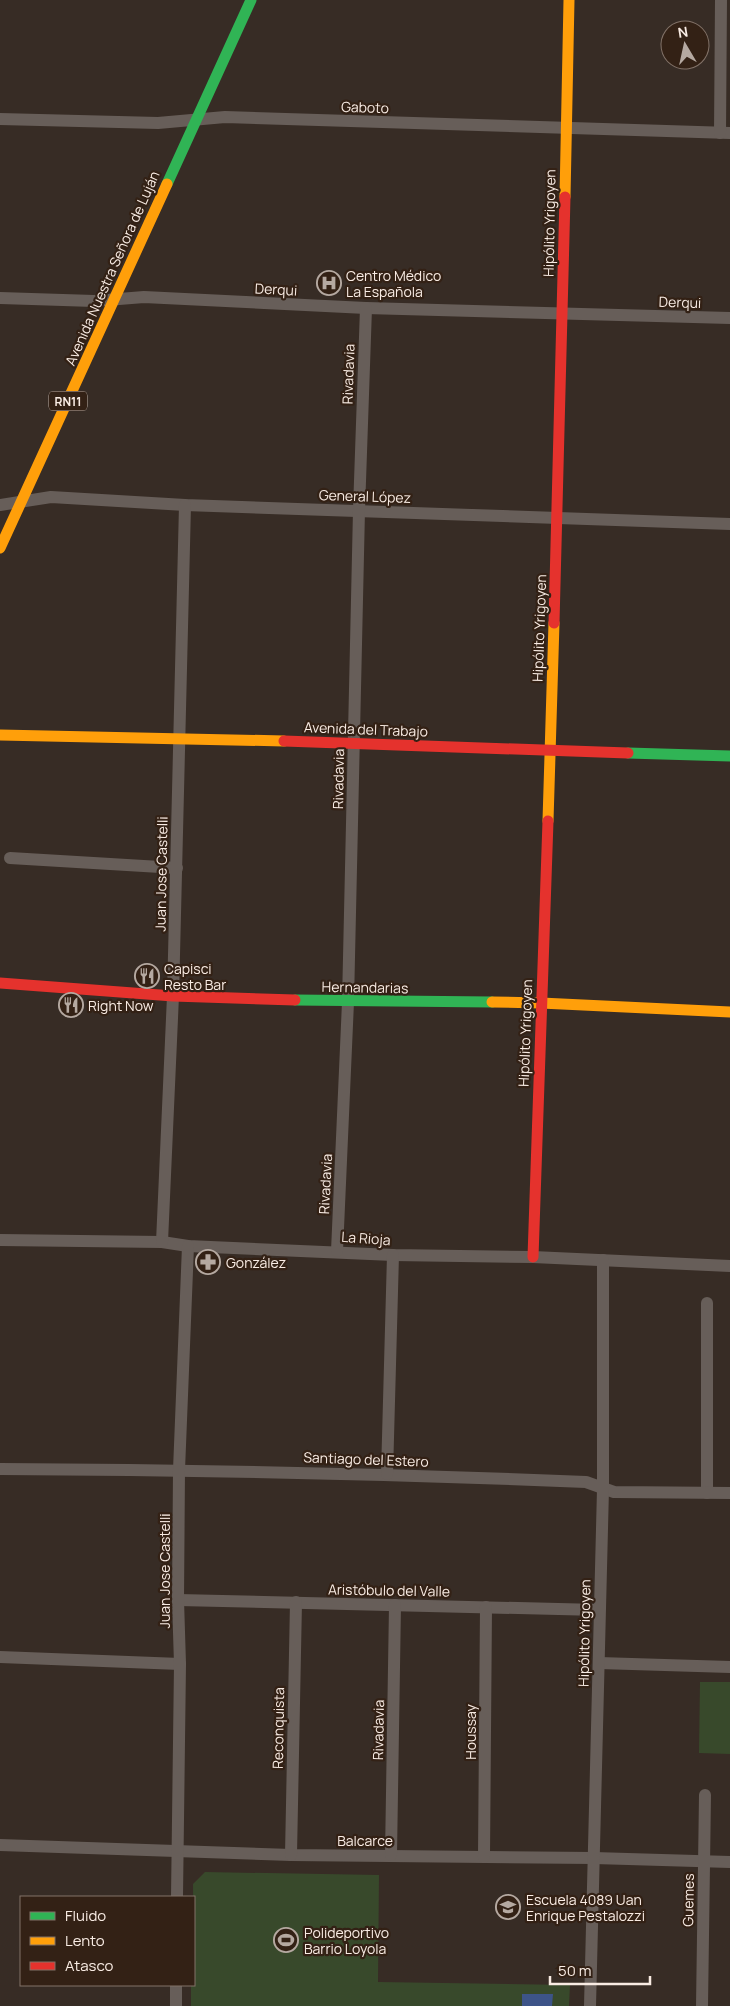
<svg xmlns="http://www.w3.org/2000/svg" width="730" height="2006" font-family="Manrope,sans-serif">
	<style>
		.green { fill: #38492b }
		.water { fill: #3d5488 }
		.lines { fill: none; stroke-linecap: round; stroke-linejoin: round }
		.street { stroke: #675e59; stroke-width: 12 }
		.fast { stroke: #30b455; stroke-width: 11 }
		.slow { stroke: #ff9f0a; stroke-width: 11 }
		.jam { stroke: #e5322d; stroke-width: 11 }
		.labels { text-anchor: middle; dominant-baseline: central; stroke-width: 4.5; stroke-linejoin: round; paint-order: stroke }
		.shield { fill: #332115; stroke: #beafa6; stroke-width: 1 }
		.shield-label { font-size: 12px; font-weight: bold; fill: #f9ece4 }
		.street-label { font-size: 14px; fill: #f9ece4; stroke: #332115 }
		.poi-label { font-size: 14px; fill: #f9ece4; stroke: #332115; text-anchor: start }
	</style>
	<rect width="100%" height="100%" fill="#372c25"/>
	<!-- green -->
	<g class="green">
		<polygon points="700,1682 730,1682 730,1754 699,1753"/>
		<polygon points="205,1872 379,1875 378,1982 570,1985 569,2006 191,2006 191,1985 194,1985 193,1884"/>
	</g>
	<!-- water -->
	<polygon class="water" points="522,1994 553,1994 552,2006 522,2006"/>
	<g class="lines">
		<!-- street -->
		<g class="street">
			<polyline points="0,119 158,123 225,117 730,133"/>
			<polyline points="720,133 721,0"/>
			<polyline points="0,298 94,301 144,297 366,308 730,318"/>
			<polyline points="0,505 51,497 185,505 730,524"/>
			<polyline points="10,858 177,868"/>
			<polyline points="0,1240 162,1242 188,1246 393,1255 533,1257 730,1266"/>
			<polyline points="162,1242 173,996 185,505"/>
			<polyline points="337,1251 348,1002 359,510 366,308"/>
			<polyline points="707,1303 707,1493"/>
			<path d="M0,1469C196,1470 391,1474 586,1482L614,1492L730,1493"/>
			<polyline points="387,1474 393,1255"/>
			<polyline points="178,1600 599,1610"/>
			<polyline points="0,1657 180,1664"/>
			<polyline points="599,1663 730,1667"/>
			<polyline points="0,1845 291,1855 594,1858 730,1862"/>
			<polyline points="291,1855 296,1602"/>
			<polyline points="391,1855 395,1605"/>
			<polyline points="484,1857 486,1607"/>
			<polyline points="177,1897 180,1664 178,1600 179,1470 188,1246"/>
			<polyline points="176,2006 176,1985"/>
			<polyline points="590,2006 603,1489 603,1260"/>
			<polyline points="702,2006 705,1795"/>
		</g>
		<!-- fast -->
		<g class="fast">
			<polyline points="167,184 251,0"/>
			<polyline points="628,753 730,756"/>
			<polyline points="295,1000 492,1002"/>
		</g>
		<!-- slow -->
		<g class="slow">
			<polyline points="565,197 569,0"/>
			<polyline points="0,548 167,184"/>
			<polyline points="0,735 284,741"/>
			<polyline points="548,821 554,623"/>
			<polyline points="492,1002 541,1003 730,1012"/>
		</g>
		<!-- jam -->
		<g class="jam">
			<polyline points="554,623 565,197"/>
			<polyline points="284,741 628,753"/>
			<polyline points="0,983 173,996 295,1000"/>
			<polyline points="533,1257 548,821"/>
		</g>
	</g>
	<!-- icons -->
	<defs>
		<symbol id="hospital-ring" viewBox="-11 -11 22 22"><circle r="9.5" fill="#332115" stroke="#b5a9a1" stroke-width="1.5"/><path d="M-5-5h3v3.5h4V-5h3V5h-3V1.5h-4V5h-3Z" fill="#b5a9a1"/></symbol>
		<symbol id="restaurant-ring" viewBox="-11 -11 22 22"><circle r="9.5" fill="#332115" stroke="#b5a9a1" stroke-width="1.5"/><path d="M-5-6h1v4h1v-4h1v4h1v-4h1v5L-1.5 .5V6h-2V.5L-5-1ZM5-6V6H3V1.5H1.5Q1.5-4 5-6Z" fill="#b5a9a1"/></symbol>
		<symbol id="pharmacy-ring" viewBox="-11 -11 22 22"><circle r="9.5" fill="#332115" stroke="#b5a9a1" stroke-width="1.5"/><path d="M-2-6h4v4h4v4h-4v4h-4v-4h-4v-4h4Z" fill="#b5a9a1"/></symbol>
		<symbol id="school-ring" viewBox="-11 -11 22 22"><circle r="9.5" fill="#332115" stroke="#b5a9a1" stroke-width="1.5"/><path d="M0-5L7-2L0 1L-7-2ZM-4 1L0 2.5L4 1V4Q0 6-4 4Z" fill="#b5a9a1"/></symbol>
		<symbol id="stadium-ring" viewBox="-11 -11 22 22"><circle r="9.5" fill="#332115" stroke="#b5a9a1" stroke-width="1.5"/><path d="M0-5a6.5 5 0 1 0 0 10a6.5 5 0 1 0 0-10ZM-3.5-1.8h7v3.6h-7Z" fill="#b5a9a1"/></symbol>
	</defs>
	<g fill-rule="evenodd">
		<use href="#hospital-ring" x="315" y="269" width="28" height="28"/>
		<use href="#restaurant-ring" x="133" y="962" width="28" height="28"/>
		<use href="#restaurant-ring" x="57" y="991" width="28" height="28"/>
		<use href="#pharmacy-ring" x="194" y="1248" width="28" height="28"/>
		<use href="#school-ring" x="494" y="1893" width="28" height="28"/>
		<use href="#stadium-ring" x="272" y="1926" width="28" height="28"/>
	</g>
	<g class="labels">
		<!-- shield labels -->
		<rect class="shield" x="49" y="391.5" width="38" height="19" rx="4"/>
		<g class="shield-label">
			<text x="68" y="401">RN11</text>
		</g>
		<!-- street labels -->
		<g class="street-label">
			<text transform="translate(365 107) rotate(2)">Gaboto</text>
			<text transform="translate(549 223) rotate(-89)">Hipólito Yrigoyen</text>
			<text transform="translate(112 268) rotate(-66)">Avenida Nuestra Señora de Luján</text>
			<text transform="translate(276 289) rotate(3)">Derqui</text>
			<text transform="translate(680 302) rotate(2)">Derqui</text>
			<text transform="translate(348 374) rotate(-88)">Rivadavia</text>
			<text transform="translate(365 496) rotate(2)">General López</text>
			<text transform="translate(539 628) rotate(-88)">Hipólito Yrigoyen</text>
			<text transform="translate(366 729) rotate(2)">Avenida del Trabajo</text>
			<text transform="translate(338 779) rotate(-89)">Rivadavia</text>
			<text transform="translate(161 874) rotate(-89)">Juan Jose Castelli</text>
			<text transform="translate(365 987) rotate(1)">Hernandarias</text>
			<text transform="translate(525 1033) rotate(-88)">Hipólito Yrigoyen</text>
			<text transform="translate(325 1184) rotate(-87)">Rivadavia</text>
			<text transform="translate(366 1238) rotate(4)">La Rioja</text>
			<text transform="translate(366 1459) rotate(2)">Santiago del Estero</text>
			<text transform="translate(164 1571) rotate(-90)">Juan Jose Castelli</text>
			<text transform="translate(389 1590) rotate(1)">Aristóbulo del Valle</text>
			<text transform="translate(584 1633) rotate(-89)">Hipólito Yrigoyen</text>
			<text transform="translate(278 1728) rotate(-89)">Reconquista</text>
			<text transform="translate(378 1730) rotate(-89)">Rivadavia</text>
			<text transform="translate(470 1732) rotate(-90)">Houssay</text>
			<text x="365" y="1840">Balcarce</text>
			<text transform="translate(688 1900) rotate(-89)">Guemes</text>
		</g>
		<!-- poi labels -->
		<g class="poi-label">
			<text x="346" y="275">Centro Médico<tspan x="346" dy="16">La Española</tspan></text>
			<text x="164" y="968">Capisci<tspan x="164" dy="16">Resto Bar</tspan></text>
			<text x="88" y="1005">Right Now</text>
			<text x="226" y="1262">González</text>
			<text x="526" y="1899">Escuela 4089 Uan<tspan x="526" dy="16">Enrique Pestalozzi</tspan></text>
			<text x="304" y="1932">Polideportivo<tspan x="304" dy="16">Barrio Loyola</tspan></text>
		</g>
	</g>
	<!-- legend -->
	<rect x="20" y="1896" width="175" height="90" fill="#332115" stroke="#827268"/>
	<rect x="30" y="1912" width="25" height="8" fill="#30b455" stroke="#827268"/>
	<text x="65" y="1921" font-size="15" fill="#f9ece4">Fluido</text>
	<rect x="30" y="1937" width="25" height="8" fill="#ff9f0a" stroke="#827268"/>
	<text x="65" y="1946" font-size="15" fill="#f9ece4">Lento</text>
	<rect x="30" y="1962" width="25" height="8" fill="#e5322d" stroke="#827268"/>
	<text x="65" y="1971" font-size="15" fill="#f9ece4">Atasco</text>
	<!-- north arrow -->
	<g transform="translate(685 45) rotate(351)"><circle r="24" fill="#332115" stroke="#827268"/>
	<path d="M0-4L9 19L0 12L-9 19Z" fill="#b5a9a1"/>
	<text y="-8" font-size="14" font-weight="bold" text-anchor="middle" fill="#f9ece4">N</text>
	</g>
	<!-- scale -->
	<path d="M550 1976v8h100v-8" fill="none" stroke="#f9ece4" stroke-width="2.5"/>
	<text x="558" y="1976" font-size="15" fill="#f9ece4" stroke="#332115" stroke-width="4" paint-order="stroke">50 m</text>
</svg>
